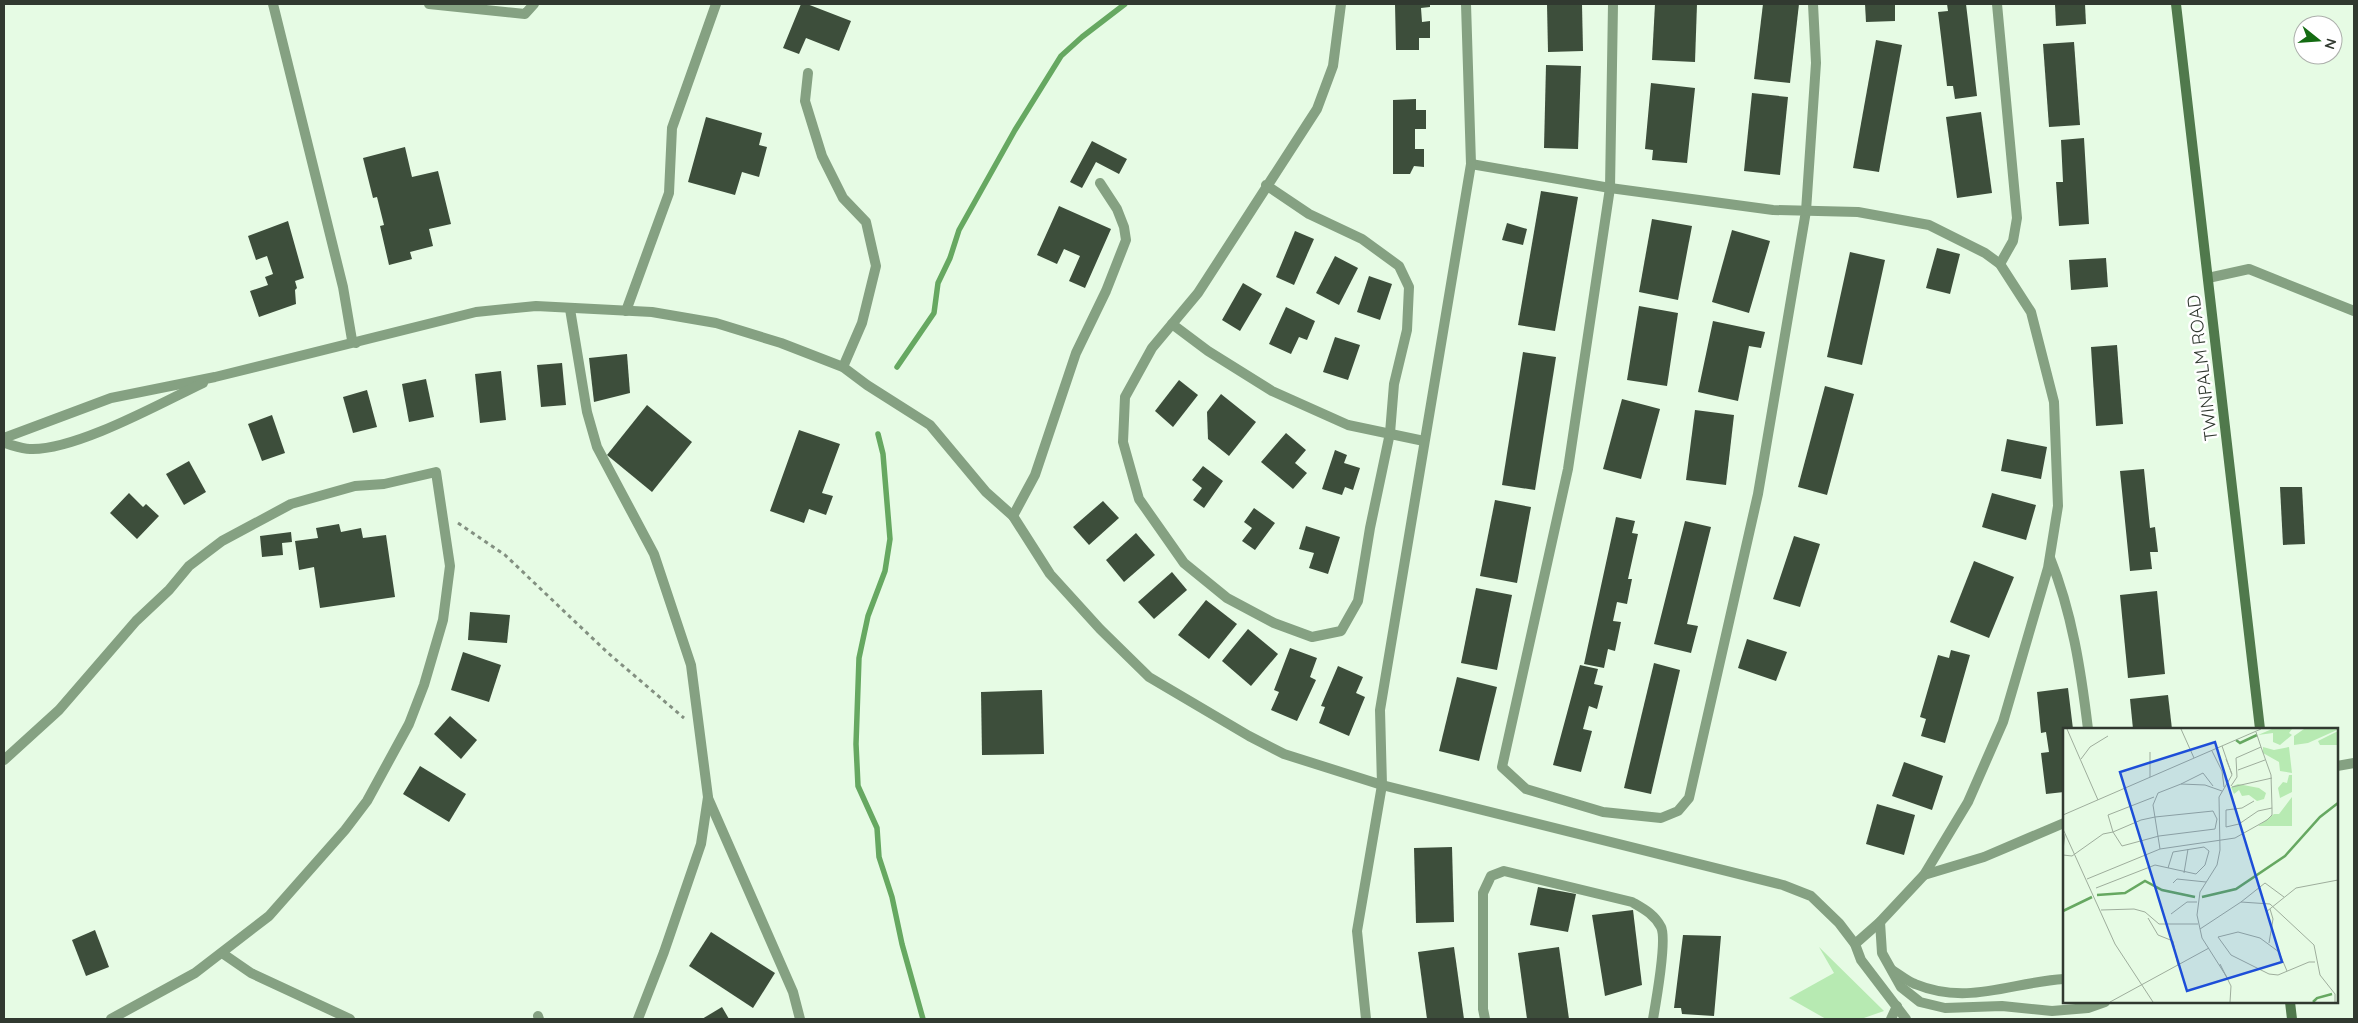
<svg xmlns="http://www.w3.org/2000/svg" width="2358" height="1023" font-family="Quicksand,sans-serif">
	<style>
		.green { fill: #b7eab2 }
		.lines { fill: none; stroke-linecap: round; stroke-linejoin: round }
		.stream { stroke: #66a861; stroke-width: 5.5 }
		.building { fill: #3d4e3b }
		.path { stroke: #839081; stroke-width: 3; stroke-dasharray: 4 4; stroke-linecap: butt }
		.service { stroke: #85a182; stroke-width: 10 }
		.minor { stroke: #85a182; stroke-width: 10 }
		.secondary { stroke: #50794c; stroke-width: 10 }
		.labels { text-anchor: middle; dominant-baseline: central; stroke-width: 5; stroke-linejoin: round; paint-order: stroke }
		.street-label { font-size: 18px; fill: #313930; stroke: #fff }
		.inset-river { fill: none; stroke: #66a861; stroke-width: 2.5 }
		.inset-road { fill: none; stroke: #9ead9c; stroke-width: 1 }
		.view { fill: #1d4ed8; fill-opacity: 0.15; stroke: #1d4ed8; stroke-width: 2.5 }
		.inset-edge { fill: none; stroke: #313930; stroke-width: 2.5 }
	</style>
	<rect width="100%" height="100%" fill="#e6fbe4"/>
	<!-- green -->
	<polygon class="green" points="1819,947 1884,1011 1861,1019 1826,1019 1789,998 1834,973"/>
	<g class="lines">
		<!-- stream -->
		<g class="stream">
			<polyline points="897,367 934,313 938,283 950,258 959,230 1015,130 1061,56 1082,37 1125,4"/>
			<polyline points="878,434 883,454 890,539 885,571 868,616 859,658 856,744 858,786 877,828 879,857 892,897 902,944 923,1019"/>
		</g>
	</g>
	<!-- building -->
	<g class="building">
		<polygon points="801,4 807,4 851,21 839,51 806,38 799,54 783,48"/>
		<polygon points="1395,4 1430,4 1430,7 1421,8 1422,22 1430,21 1430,38 1419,38 1419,50 1396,50"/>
		<polygon points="1547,4 1582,4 1583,51 1548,52"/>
		<polygon points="1655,4 1697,4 1695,62 1652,60"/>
		<polygon points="1763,4 1799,4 1790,83 1754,79"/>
		<polygon points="1865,4 1895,4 1895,21 1866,22"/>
		<polygon points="1947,4 1966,4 1977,96 1955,99 1953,86 1947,86 1938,12 1948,11"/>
		<polygon points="2055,4 2085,4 2086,24 2056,26"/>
		<polygon points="1876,40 1902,45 1879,172 1853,168"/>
		<polygon points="2074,42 2080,125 2049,127 2043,44"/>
		<polygon points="1546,65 1581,66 1578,149 1544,148"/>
		<polygon points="1651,83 1695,88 1687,163 1652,160 1653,150 1645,149"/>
		<polygon points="1752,93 1788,97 1780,175 1744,171"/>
		<polygon points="1416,99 1416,110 1426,110 1426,129 1415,129 1415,149 1424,149 1424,167 1414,166 1410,174 1393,174 1393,100"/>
		<polygon points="1981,112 1992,193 1957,198 1946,117"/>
		<polygon points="706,117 762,133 759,145 767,147 759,177 742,172 735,195 688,182"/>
		<polygon points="2084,138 2089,224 2059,226 2056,182 2063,182 2061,140"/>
		<polygon points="1092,141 1127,159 1119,174 1096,162 1082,188 1070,182"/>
		<polygon points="405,147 412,177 438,171 451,224 429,229 433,246 410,252 412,259 389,265 380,226 384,225 377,197 373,198 363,158"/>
		<polygon points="1541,191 1578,197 1555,331 1518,325"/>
		<polygon points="1059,206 1111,229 1085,288 1069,281 1080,256 1064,249 1057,264 1037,255"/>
		<polygon points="1652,219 1692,226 1678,300 1639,292"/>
		<polygon points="288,221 304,278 295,281 297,288 295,290 296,304 259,317 250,291 268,285 265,277 273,274 267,256 256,260 248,236"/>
		<polygon points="1507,223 1527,229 1523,245 1502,240"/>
		<polygon points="1732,230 1770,241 1749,313 1712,302"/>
		<polygon points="1295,231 1314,239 1294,285 1276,277"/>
		<polygon points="1937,248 1960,254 1950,294 1926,288"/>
		<polygon points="1850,252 1885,260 1862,365 1827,357"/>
		<polygon points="1335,256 1358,268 1339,305 1316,293"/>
		<polygon points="2106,258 2108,287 2071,290 2069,260"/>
		<polygon points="1369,276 1392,284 1380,320 1357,312"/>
		<polygon points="1243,283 1262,294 1240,331 1222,320"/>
		<polygon points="1639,306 1678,313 1667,386 1627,380"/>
		<polygon points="1286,307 1315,321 1307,340 1299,337 1291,354 1269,344"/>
		<polygon points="1713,321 1765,332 1761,348 1749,346 1738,401 1698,392"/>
		<polygon points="1335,337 1360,345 1348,380 1323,372"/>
		<polygon points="2117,345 2123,424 2096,426 2091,347"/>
		<polygon points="1523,352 1556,357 1535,490 1502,485"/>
		<polygon points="627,354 630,393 594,402 589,358"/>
		<polygon points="562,363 566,405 541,407 537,365"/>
		<polygon points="501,371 506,420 480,423 475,374"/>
		<polygon points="426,379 434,417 409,422 402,384"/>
		<polygon points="1179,380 1198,395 1173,427 1155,411"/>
		<polygon points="1825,386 1854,394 1827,495 1798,487"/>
		<polygon points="367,390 377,427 353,433 343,397"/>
		<polygon points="1221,394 1256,422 1229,456 1208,439 1207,412"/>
		<polygon points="1622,399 1660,409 1641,479 1603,469"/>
		<polygon points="647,405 692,442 652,492 607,455"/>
		<polygon points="1695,410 1734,415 1726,485 1686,480"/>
		<polygon points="272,415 285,453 262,461 248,424"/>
		<polygon points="799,430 840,444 822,493 833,496 826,515 809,509 804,523 770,511"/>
		<polygon points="1286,433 1306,450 1295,463 1307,473 1293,489 1261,462"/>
		<polygon points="2007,439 2047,447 2041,479 2001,471"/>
		<polygon points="1335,450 1347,455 1344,463 1360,468 1353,490 1345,487 1342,495 1322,489"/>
		<polygon points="189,461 206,492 184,505 166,474"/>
		<polygon points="1203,466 1223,481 1204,508 1193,500 1202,488 1192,480"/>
		<polygon points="2144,469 2150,528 2155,527 2158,552 2150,552 2152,569 2130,571 2120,471"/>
		<polygon points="2280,487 2302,487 2305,544 2283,545"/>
		<polygon points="129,493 143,507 146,504 159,516 137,539 110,513"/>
		<polygon points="1992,493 2036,505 2026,540 1982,527"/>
		<polygon points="1495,500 1531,507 1517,583 1480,576"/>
		<polygon points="1103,501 1119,518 1089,545 1073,527"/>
		<polygon points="1254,508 1275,523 1255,550 1242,541 1252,528 1244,522"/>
		<polygon points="1616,517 1635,521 1632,533 1638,534 1628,579 1632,579 1627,604 1617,602 1613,621 1621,622 1615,651 1608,649 1604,668 1584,664"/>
		<polygon points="1685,521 1711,527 1687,624 1698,626 1691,653 1654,644"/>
		<polygon points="339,524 341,532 361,528 363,538 386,535 395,597 320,608 314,567 299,570 295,541 318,538 316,528"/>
		<polygon points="1306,526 1340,537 1328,574 1309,568 1314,553 1299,549"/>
		<polygon points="291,532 292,542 282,543 283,555 262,557 260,536"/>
		<polygon points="1136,533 1155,555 1124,582 1106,560"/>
		<polygon points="1794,536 1820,544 1800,607 1773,599"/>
		<polygon points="1974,561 2014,577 1989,638 1950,622"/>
		<polygon points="1172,572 1187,590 1154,619 1138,602"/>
		<polygon points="1476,588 1512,595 1497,670 1461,663"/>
		<polygon points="2157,591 2165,674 2128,678 2120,595"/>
		<polygon points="1206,600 1237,624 1209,659 1178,635"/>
		<polygon points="470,612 510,615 507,643 468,640"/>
		<polygon points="1248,629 1278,654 1251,686 1222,661"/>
		<polygon points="1747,639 1787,652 1776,681 1738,668"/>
		<polygon points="1290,648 1317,658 1310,677 1316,680 1297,721 1271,710 1279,692 1274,690"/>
		<polygon points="1951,650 1970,655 1945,743 1921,736 1926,719 1920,717 1938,655 1949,658"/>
		<polygon points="463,652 501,665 489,702 451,690"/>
		<polygon points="1654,663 1680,670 1651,794 1624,788"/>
		<polygon points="1580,665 1598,669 1594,684 1603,686 1597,709 1589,706 1583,729 1592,731 1581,772 1553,765"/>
		<polygon points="1338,666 1363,677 1356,693 1365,697 1349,736 1319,723 1325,707 1321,706"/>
		<polygon points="1457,677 1497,687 1479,761 1439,751"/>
		<polygon points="2068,688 2073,729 2064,729 2064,792 2046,794 2041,753 2049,752 2046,732 2041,733 2037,692"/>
		<polygon points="1042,690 1044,754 982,755 981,692"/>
		<polygon points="2168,695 2172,729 2133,729 2130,699"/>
		<polygon points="450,716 477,740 461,759 434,734"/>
		<polygon points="1904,762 1943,776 1932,810 1892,796"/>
		<polygon points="420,766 466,794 449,822 403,794"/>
		<polygon points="1877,804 1915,815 1904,855 1866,844"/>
		<polygon points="1452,847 1454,922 1416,923 1414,848"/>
		<polygon points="1538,887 1576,894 1568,932 1530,925"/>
		<polygon points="1633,910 1642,985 1605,996 1592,915"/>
		<polygon points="95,930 109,967 86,976 72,940"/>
		<polygon points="711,932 775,973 753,1008 689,966"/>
		<polygon points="1683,935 1721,936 1714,1016 1682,1014 1681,1008 1674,1008"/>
		<polygon points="1454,947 1464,1019 1427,1019 1418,952"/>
		<polygon points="1559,947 1569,1019 1527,1019 1518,953"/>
		<polygon points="722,1007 729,1019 702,1019"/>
	</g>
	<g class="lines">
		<!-- path -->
		<polyline class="path" points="458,523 505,555 608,653 684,718"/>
		<!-- service -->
		<g class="service">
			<polyline points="273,4 343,287 352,340 356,343"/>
			<polyline points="429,4 525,14 534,4"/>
			<polyline points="1613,4 1610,188 1568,469 1502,767 1526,789 1603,812 1661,818 1678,811 1689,798 1758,494 1806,211 1816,63 1813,4"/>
			<polyline points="1997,4 2017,218 2013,241 2000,264"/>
			<polyline points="808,73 805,101 822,156 843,198 866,222 876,266 862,323 843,367"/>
			<polyline points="1471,164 1610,188 1773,210 1858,212 1929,225 1985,253 2000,264 2031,312 2054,402 2058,506 2048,568 2003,722 1968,802 1924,875 1880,922 1855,944"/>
			<polyline points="1266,185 1309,214 1362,239 1399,266 1409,287 1407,330 1394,384 1390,433 1370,528 1358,601 1341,631 1312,637 1274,623 1227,598 1184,563 1139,499 1123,442 1125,397 1152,348 1198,293 1317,109 1333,66 1341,4"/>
			<polyline points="2208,278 2249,269 2354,311"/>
			<polyline points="570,309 587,412 597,447 654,554 691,665 708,797 701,844 664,952 638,1019"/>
			<polyline points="626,311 669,193 672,128 716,4"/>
			<polyline points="1172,324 1208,351 1272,391 1348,425 1424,441"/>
			<polyline points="4,438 111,398 215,377 476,312 536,306 652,312 716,323 781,343 843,367 867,385 930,425 986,492 1013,516 1050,574 1100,629 1149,677 1249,736 1284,754 1382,785 1783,885 1811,896 1839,923 1855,944 1861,960 1906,1019"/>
			<path d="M4,443C12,445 22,449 30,449C75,451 161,403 203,383"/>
			<polyline points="1013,516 1035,475 1076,353 1106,291 1126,240 1124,227 1117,209 1100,183"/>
			<path d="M2050,558C2072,612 2081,671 2088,729"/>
			<polyline points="4,760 59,710 136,621 169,590 189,566 222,541 291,504 355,486 384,484 436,472 450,566 443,620 424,685 409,724 367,801 345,830 269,916 195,973 111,1019"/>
			<polyline points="708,798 793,992 800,1019"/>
			<polyline points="1924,875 1984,857 2064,823"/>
			<polyline points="1880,922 1882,953 1901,987 1920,1002 1945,1008 2002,1006 2052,1011 2088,1008 2105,1002"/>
			<polyline points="222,953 251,973 350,1019"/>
			<path d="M1892,970C1899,974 1907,981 1915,984C1968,1006 2012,982 2064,979"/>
			<polyline points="538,1016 539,1019"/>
			<polyline points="1366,1019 1357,931 1382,785 1380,710 1471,164 1466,4"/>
			<path d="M1485,1019L1483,1009V893L1491,876L1504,871L1632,902C1644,909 1654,914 1661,927C1667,939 1656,1002 1653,1019"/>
			<polyline points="1891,1019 1897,1006"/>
		</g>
		<!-- minor -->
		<polyline class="minor" points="2337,766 2354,763"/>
		<!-- secondary -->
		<g class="secondary">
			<polyline points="2176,4 2260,729"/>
			<polyline points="2290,1002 2292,1019"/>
		</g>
	</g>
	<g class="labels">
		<!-- street labels -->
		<g class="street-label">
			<text transform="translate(2202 368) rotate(-97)">TWINPALM ROAD</text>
		</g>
	</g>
	<!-- overview -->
	<g transform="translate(2063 728)">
		<rect width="275" height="275" fill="#e6fbe4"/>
		<path d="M209,1H229L226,5L229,7L217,17L210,14V5L195,7ZM241,1H274V2L245,15L231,17V8ZM275,3L274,17H257L255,13ZM200,19L211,22L226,19L229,45L217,43L216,34L200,25ZM226,47H229V64L217,70L215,60L220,54L224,55ZM175,56L196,60L203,65L201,71L194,73L186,67L179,68L176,62L171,66L168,59ZM229,69V98H195L211,86H216Z" fill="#b7eab2"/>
		<path class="inset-river" d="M173,12L177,15L194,7M34,167L62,165L82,153L99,162L132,169M139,169L173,161L222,128L257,89L275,75M0,183L29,169M250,274L254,270L269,266"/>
		<path class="inset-road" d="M4,1L35,72M118,1L131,30M193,4L198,19M159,18L169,47L156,69L157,122L154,137L137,164L134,187L139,210L165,251M149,23L159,43L161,59M18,31L27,19L45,8M163,31L169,46M175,42L202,32M87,49V24M118,56L140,45L150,58M168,58L174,49L173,30L198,19L208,47L209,80L195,83L176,96L163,99V82L179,80L191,73M169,59L209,50M0,87L198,1M0,101L52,216L90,274M97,121L90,77L95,65L118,56L142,57L159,63M0,122L2,106M0,127L9,128L40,106L50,104L78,92L92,89L150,83L154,91L152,101L96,108L59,118L50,104L45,87L91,69M121,145L125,121M24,151L97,121L172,110L204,92L209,87V80M110,155L114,151L143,154M33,160L92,137L133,146L142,137L146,123L141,119L110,124L105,140M178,174L202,155L221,169M38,182L71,181L82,184L96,196H135M203,184L233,160L275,152M108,186L124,174H134M85,190L95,207L110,213L115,238M137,201L178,174L207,176L251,217L257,247L272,266V274M206,215L210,191L207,181M157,236L168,258L167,274M224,243L216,224L197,210L175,204L155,209L168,227L206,246L215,247L246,234H252M47,274L146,220"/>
		<path class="view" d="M152,14L219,234L124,263L57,44Z"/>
		<rect width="275" height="275" class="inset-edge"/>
	</g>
	<!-- border -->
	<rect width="2358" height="1023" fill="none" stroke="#313930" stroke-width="10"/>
	<!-- north arrow -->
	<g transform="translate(2318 40) rotate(107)"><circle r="24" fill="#ffffff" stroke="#adb0ac"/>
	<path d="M0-4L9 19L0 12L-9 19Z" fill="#146b12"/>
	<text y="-8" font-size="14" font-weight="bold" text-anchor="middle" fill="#313930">N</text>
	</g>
</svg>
